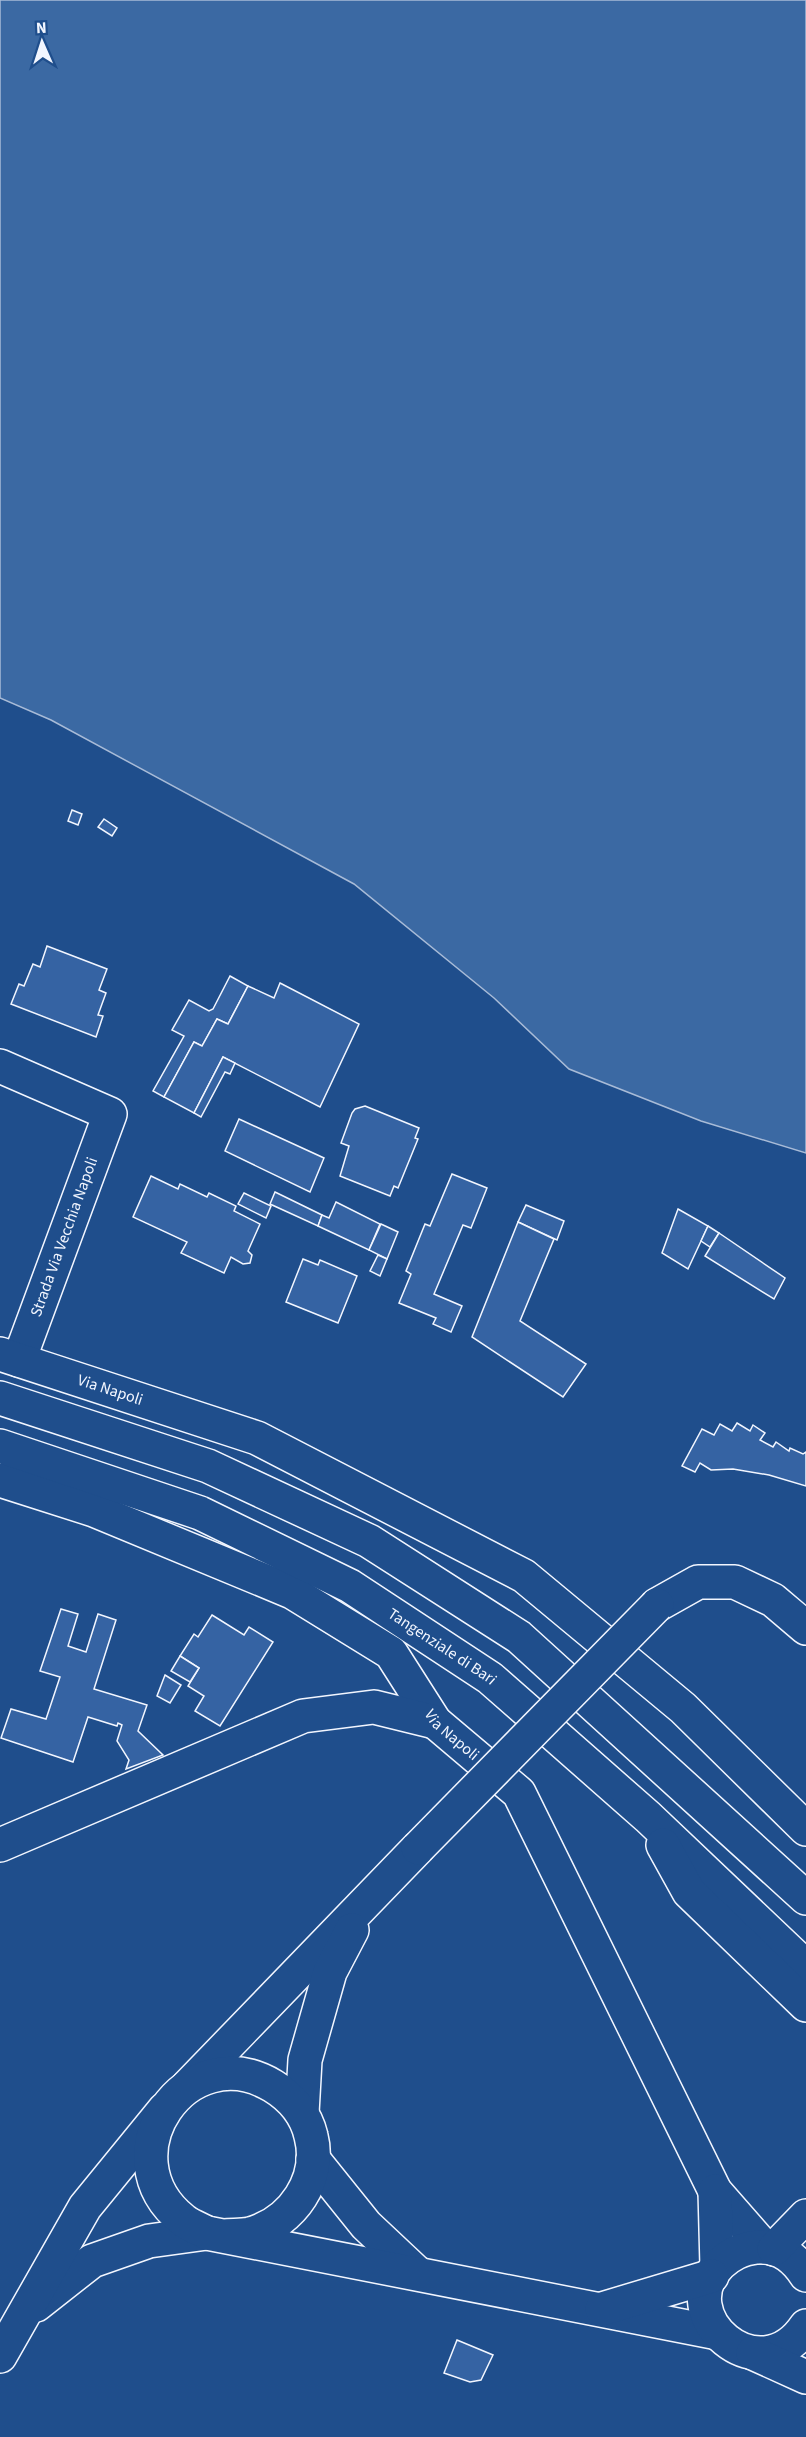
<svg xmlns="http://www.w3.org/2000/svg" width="806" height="2437" font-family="'Source Sans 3',sans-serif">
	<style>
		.water { fill: #3b69a3; stroke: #a8bbd7; stroke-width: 1.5 }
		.building { fill: #3563a3; stroke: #f2f6ff; stroke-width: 1.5 }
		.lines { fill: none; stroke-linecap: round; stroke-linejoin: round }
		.street-casing { stroke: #f2f6ff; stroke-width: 36 }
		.secondary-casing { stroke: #f2f6ff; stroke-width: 36 }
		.highway-casing { stroke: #f2f6ff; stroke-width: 36 }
		.street { stroke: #1f4e8c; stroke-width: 33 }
		.secondary { stroke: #1f4e8c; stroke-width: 33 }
		.highway { stroke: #1f4e8c; stroke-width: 33 }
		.secondary-bridge-casing { stroke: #f2f6ff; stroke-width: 36; stroke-linecap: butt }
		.secondary-bridge { stroke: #1f4e8c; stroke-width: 33 }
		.labels { text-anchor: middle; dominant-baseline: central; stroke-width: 4.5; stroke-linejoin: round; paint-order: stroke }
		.street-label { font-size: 16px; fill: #f2f6ff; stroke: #1f4e8c }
	</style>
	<rect width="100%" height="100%" fill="#1f4e8c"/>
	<!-- water -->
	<polygon class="water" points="0,0 806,0 806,1153 701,1121 569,1069 494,998 354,884 51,720 0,698"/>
	<!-- building -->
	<g class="building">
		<polygon points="72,810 82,814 78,825 68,821"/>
		<polygon points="104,819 117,828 112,836 98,827"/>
		<polygon points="47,946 107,969 99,990 106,993 98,1015 103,1016 96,1037 11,1004 19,984 24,986 33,964 40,967"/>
		<polygon points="230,976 248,986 228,1024 217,1019 202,1046 194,1042 164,1097 153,1091 184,1036 172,1030 189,1000 209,1011 213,1009"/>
		<polygon points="280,983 359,1024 320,1107 223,1057 194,1113 164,1097 194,1042 202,1046 217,1019 228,1024 248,986 274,998"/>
		<polygon points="223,1057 235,1063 230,1074 225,1072 201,1117 194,1113"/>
		<polygon points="365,1106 419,1128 415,1138 418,1139 398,1188 394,1186 390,1196 340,1176 349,1146 341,1143 352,1113 355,1109"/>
		<polygon points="239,1119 324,1158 310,1192 225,1151"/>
		<polygon points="452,1174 487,1188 471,1228 463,1225 434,1294 462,1306 451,1332 433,1324 436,1318 399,1303 411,1274 406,1271 425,1224 430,1226"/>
		<polygon points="151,1176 178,1189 180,1184 207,1197 209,1193 236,1206 234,1211 260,1224 248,1251 252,1255 250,1263 243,1264 231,1257 224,1273 181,1253 187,1242 133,1217"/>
		<polygon points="275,1192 322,1215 318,1226 270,1204"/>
		<polygon points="244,1193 271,1206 266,1218 238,1204"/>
		<polygon points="336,1202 380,1224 369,1250 318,1226 322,1215 329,1218"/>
		<polygon points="526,1205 564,1221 557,1240 518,1222"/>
		<polygon points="678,1209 708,1226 688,1269 662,1253"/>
		<polygon points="518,1222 554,1239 520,1321 586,1364 563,1397 472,1337"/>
		<polygon points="381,1224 398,1232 387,1259 369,1250"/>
		<polygon points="708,1226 719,1233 710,1247 701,1241"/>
		<polygon points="719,1233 785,1278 774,1299 705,1256"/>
		<polygon points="378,1255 387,1259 380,1276 370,1271"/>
		<polygon points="303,1259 318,1265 320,1260 357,1276 338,1323 286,1302"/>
		<polygon points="737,1423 750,1431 753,1425 765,1433 760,1440 773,1447 776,1442 789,1451 790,1448 803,1454 806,1452 806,1486 769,1475 733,1469 711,1470 700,1463 695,1472 682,1466 702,1429 714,1435 720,1424 732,1431"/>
		<polygon points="61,1609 78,1614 68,1646 86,1652 98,1614 116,1620 94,1689 147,1705 138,1731 163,1755 126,1769 129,1760 117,1741 122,1725 118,1723 117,1726 88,1717 73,1762 1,1738 11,1709 46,1719 60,1677 40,1671"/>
		<polygon points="212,1615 244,1635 249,1627 273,1642 220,1726 195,1711 204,1696 188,1686 199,1668 180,1656 194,1634 198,1637"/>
		<polygon points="180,1656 199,1668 190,1682 171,1671"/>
		<polygon points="165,1675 181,1685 170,1703 157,1696"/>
		<polygon points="457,2340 493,2355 481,2380 470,2382 444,2373"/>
	</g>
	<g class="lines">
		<defs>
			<g id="street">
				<polyline points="0,1066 110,1114 19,1360"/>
				<path id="s1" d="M0,1480L94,1510L292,1592L391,1653L435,1722L519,1793L715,2191L764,2247"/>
				<polyline points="0,1845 303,1716 374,1707 435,1722"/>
				<polyline points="715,2191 717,2267"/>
				<polyline points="36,2305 92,2261 149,2241 207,2233"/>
				<polyline points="0,2356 85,2207 165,2109"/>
			</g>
			<g id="secondary">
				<path id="s2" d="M0,1354L257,1438L524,1576L683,1708L806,1829"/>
				<polyline points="657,1605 698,1582 735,1582 773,1600 806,1628"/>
				<polyline points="188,2086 418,1848"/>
				<polyline points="302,2113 305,2060 330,1972 352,1930"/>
				<polyline points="313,2159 366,2225 416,2272"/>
				<path d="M223,2236C232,2235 242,2236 250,2234C293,2222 322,2179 311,2136C306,2114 291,2097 273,2086C187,2034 103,2156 183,2220C190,2226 200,2229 207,2233L718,2333"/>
				<path d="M806,2275C795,2258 778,2245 757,2247C741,2249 731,2254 720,2264C668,2314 759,2396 806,2326"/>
				<polyline points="602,2309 712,2276"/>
				<polyline points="753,2353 806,2377"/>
			</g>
			<g id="highway">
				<polyline points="0,1398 208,1466 369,1541 519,1637 806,1898"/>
				<path id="s3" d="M0,1446L200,1513L350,1586L490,1678L648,1817L806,1967"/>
				<polyline points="663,1845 689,1892 806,2005"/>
				<polyline points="774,2249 806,2216"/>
			</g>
		</defs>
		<!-- street casing -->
		<use href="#street" class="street-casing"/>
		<!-- secondary casing -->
		<use href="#secondary" class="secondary-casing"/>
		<!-- highway casing -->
		<use href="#highway" class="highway-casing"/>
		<!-- street -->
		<use href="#street" class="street"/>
		<!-- secondary -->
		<use href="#secondary" class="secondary"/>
		<!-- highway -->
		<use href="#highway" class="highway"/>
		<defs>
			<polyline id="secondary-bridge" points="418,1848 657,1605"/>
		</defs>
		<!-- secondary-bridge casing -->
		<use href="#secondary-bridge" class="secondary-bridge-casing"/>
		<!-- secondary-bridge -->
		<use href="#secondary-bridge" class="secondary-bridge"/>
	</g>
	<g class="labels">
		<!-- street labels -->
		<g class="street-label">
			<text transform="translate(64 1237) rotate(-70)">Strada Via Vecchia Napoli</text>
			<text stroke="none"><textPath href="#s2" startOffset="116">Via Napoli</textPath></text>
			<text stroke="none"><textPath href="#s3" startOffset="488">Tangenziale di Bari</textPath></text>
			<text stroke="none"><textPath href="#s1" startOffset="532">Via Napoli</textPath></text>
		</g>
	</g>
	<!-- north arrow -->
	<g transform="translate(42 42) rotate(357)" stroke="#1f4e8c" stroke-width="4.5" paint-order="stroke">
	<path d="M0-4.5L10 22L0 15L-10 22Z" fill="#f2f6ff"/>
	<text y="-9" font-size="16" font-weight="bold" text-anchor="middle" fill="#f2f6ff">N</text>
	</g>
</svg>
